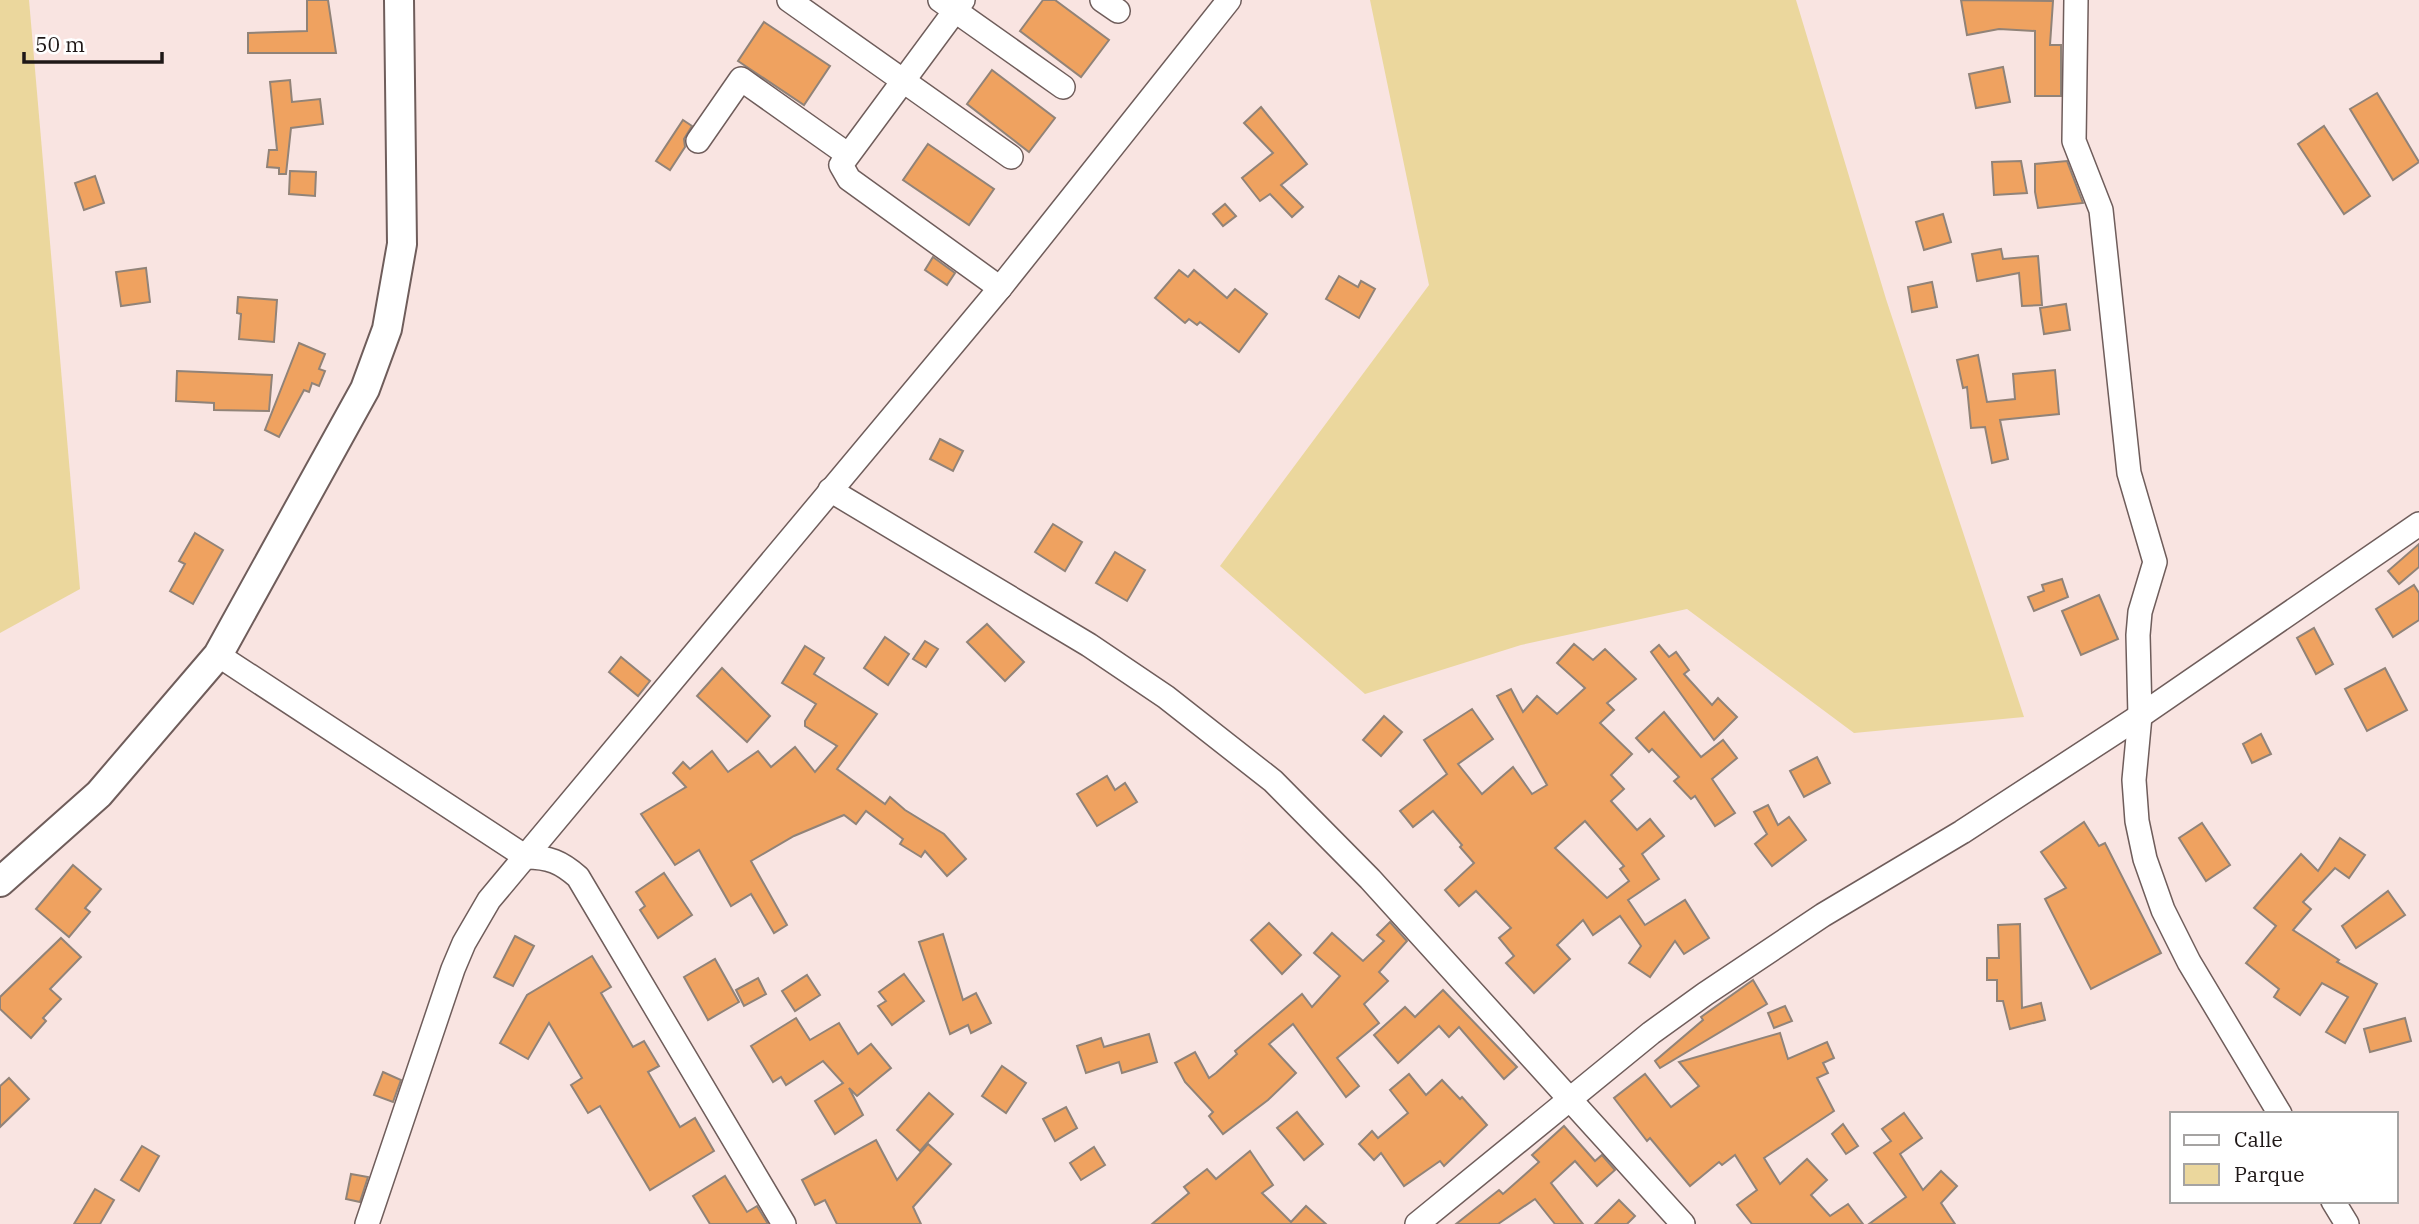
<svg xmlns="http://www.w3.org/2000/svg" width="2419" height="1224" font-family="'IBM Plex Serif',serif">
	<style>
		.green { fill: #ebd79d }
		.building { fill: #efa260; stroke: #918378; stroke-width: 2; fill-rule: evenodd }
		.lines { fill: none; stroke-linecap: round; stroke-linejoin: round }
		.minor-casing { stroke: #6f5d5b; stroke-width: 26 }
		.major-casing { stroke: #6f5d5b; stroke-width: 32 }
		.minor { stroke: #fff; stroke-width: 23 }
		.major { stroke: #fff; stroke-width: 28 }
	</style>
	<rect width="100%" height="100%" fill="#f9e4e1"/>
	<!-- green -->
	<g class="green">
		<polygon points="0,0 29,0 80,589 0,633"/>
		<polygon points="1370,0 1796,0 1886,299 2024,717 1854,733 1687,609 1521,645 1365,694 1220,566 1429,285"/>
	</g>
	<!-- building -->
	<g class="building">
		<polygon points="307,0 328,0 336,53 248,53 248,33 307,31"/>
		<polygon points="1043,0 1055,0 1109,40 1081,77 1020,31"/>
		<polygon points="1961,0 2053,1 2050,45 2061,45 2061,96 2035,96 2035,31 1999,29 1967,35"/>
		<polygon points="764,22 830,66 804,105 738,61"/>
		<polygon points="2003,67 2010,102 1976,108 1969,74"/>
		<polygon points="992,70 1055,118 1029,152 967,104"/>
		<polygon points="290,80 292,102 320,99 323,124 291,128 286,174 279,174 279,168 267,167 269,150 277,150 270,82"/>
		<polygon points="2377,93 2419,162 2393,180 2350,109"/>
		<polygon points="1261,107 1307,164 1281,185 1303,207 1292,217 1270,194 1260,201 1242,178 1273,153 1244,123"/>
		<polygon points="683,120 692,126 684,139 685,147 670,170 656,161"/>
		<polygon points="2324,126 2370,196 2344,214 2298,144"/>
		<polygon points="928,144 994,189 969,225 903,180"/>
		<polygon points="2021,161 2027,193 1994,195 1992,162"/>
		<polygon points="2067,161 2083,203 2038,208 2035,192 2035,164"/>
		<polygon points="290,171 316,172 315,196 289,194"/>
		<polygon points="95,176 104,203 84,210 75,183"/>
		<polygon points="1225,204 1236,216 1223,226 1213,214"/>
		<polygon points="1943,214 1951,242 1924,250 1916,222"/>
		<polygon points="2001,249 2003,259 2038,256 2042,305 2022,306 2019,273 1977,281 1972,254"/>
		<polygon points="933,257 955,273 947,285 925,270"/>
		<polygon points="146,268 150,302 121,306 116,272"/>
		<polygon points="1179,270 1188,277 1194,270 1227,298 1235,289 1267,314 1239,352 1200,322 1197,325 1189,319 1185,323 1155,298"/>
		<polygon points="1339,276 1358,287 1361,281 1375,289 1359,318 1326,299"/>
		<polygon points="1932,282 1937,307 1912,312 1908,287"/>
		<polygon points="238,297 277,300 274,342 239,339 241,314 237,313"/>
		<polygon points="2066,304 2070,330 2044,334 2040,308"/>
		<polygon points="299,343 325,354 319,369 325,371 319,386 312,383 309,392 304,390 279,437 265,430"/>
		<polygon points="1978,355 1987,402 2015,399 2013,374 2055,370 2059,414 2000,420 2008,459 1992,463 1985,427 1971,428 1967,387 1963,388 1957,360"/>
		<polygon points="177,371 272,375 269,411 214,410 214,403 176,401"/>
		<polygon points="940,439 963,451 953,471 930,459"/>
		<polygon points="1053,524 1082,542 1065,571 1035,552"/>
		<polygon points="195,533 223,550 193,604 170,591 185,564 179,561"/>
		<polygon points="2419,544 2419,567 2399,584 2388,571"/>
		<polygon points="1115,552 1145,570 1127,601 1096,583"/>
		<polygon points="2062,579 2068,597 2034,611 2028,597 2044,591 2042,585"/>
		<polygon points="2414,585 2419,593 2419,620 2393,637 2376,609"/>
		<polygon points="2099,595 2118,639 2081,655 2062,611"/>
		<polygon points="987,624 1024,662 1005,681 967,642"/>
		<polygon points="2314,628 2333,664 2316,674 2297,638"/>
		<polygon points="885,637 909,654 888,685 864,668"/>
		<polygon points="925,641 938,649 926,667 913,659"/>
		<path d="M1574,644L1593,660L1605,649L1636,679L1607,703L1614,710L1600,723L1632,754L1611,775L1624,789L1611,801L1637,830L1650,819L1664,836L1642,854L1659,879L1628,900L1645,925L1685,900L1709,938L1684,954L1675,941L1650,977L1629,963L1641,946L1620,916L1593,935L1583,920L1557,945L1570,959L1534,993L1506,963L1514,956L1499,938L1511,928L1476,891L1459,906L1445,890L1474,863L1460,847L1462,845L1433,811L1413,827L1400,811L1447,774L1424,740L1472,709L1493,739L1458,764L1482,794L1513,767L1532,794L1547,785L1497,696L1511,689L1523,712L1537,696L1557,714L1585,688L1557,663ZM1585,821L1624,866L1620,869L1629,881L1607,898L1555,848Z"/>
		<polygon points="1659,645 1669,657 1676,652 1689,670 1684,674 1712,705 1718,698 1737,717 1714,740 1651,652"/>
		<polygon points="805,646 824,658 814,674 877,714 837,769 885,804 890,797 905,810 944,834 966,859 947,876 925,851 921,857 900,844 903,839 866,811 856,824 844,815 794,836 751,861 787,925 774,933 751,894 731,906 699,850 675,865 641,814 686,787 673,773 683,762 690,769 712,751 728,772 758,751 771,767 795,747 815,772 837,746 805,726 805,721 816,704 782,683"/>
		<polygon points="621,657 650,681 638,696 609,672"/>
		<polygon points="722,668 770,716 747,742 697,696"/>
		<polygon points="2385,668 2407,710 2367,731 2345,689"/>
		<polygon points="1664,712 1701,757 1723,740 1737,758 1712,779 1735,813 1715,826 1695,796 1691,799 1674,781 1679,777 1652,749 1649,752 1636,738"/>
		<polygon points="1384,716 1402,732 1381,756 1363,740"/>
		<polygon points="2261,734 2271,754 2252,763 2243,744"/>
		<polygon points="1817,757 1830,783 1804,797 1790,771"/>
		<polygon points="1107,776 1115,790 1125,783 1137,802 1097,826 1077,794"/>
		<polygon points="1768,805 1778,825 1789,817 1806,840 1772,866 1755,844 1767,834 1754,812"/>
		<polygon points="2084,822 2099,846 2105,843 2161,953 2091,989 2045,899 2066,888 2041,852"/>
		<polygon points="2202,823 2230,865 2206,881 2179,838"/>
		<polygon points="2340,838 2365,855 2349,878 2335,868 2303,902 2311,909 2293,930 2339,960 2337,962 2377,984 2345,1043 2326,1032 2348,997 2322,983 2300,1015 2274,997 2279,989 2246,963 2276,926 2254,908 2301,854 2318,871"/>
		<polygon points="73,865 101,889 85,908 90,912 69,937 36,909"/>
		<polygon points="664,873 692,915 658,938 640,910 645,906 636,892"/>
		<polygon points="2388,891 2405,915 2356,948 2342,926"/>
		<polygon points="1390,922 1407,941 1379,972 1388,981 1364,1004 1379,1023 1337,1058 1359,1086 1346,1097 1293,1024 1269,1044 1296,1073 1268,1100 1223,1134 1209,1116 1213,1112 1185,1082 1175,1063 1195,1052 1209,1078 1216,1073 1237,1054 1235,1051 1302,994 1312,1007 1340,976 1314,953 1332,933 1363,961 1384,941 1377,935"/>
		<polygon points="1269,923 1301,955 1282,974 1251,940"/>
		<polygon points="2020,924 2022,1008 2041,1003 2045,1020 2010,1029 2003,1001 1997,1001 1997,980 1987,980 1987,958 1999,958 1998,925"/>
		<polygon points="943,934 963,1000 976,993 991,1023 971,1033 968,1025 950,1034 919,942"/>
		<polygon points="515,936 534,946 513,986 494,977"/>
		<polygon points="61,938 81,957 50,989 61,999 43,1018 46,1021 31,1038 0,1009 0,997"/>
		<polygon points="592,956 611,987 601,993 633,1047 644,1041 659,1066 648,1072 680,1127 695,1118 714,1151 650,1190 600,1106 588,1113 571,1085 582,1078 549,1023 528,1059 500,1043 527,995"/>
		<polygon points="715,959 739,1002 708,1020 684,977"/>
		<polygon points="904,974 924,1001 892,1025 878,1006 886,1001 879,992"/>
		<polygon points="807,975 820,995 795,1011 782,991"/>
		<polygon points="758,978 766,994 744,1006 736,990"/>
		<polygon points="1753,980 1767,1004 1660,1068 1655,1061 1703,1020 1701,1017"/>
		<polygon points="1443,990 1517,1067 1504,1079 1459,1027 1449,1037 1439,1026 1398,1063 1374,1035 1405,1007 1415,1017"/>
		<polygon points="1785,1006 1792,1021 1774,1028 1768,1013"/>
		<polygon points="796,1018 810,1040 839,1023 858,1054 871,1044 891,1068 857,1096 849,1088 863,1115 835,1134 815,1101 843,1083 823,1061 786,1085 781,1077 773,1082 751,1046"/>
		<polygon points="2405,1018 2411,1041 2370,1052 2364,1029"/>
		<polygon points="1780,1033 1788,1059 1827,1042 1834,1058 1823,1063 1828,1073 1817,1078 1834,1111 1764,1158 1780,1184 1807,1159 1827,1180 1811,1195 1830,1216 1848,1204 1863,1224 1752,1224 1737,1205 1757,1190 1735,1155 1722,1165 1719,1162 1690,1186 1650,1138 1647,1141 1614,1098 1645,1074 1671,1107 1699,1086 1679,1062"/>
		<polygon points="1149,1034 1157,1062 1122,1073 1119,1062 1086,1073 1077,1046 1101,1038 1104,1047"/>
		<polygon points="1002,1066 1026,1083 1006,1113 982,1096"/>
		<polygon points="383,1072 401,1080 393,1102 374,1095"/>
		<polygon points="1409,1074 1426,1095 1442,1080 1460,1099 1462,1097 1487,1125 1444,1166 1440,1161 1404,1186 1381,1153 1374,1160 1359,1144 1372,1131 1378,1138 1408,1113 1390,1090"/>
		<polygon points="9,1078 29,1099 0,1127 0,1086"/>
		<polygon points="929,1093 953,1114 920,1151 897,1130"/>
		<polygon points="1066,1107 1077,1128 1055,1141 1043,1119"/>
		<polygon points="1297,1112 1323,1144 1304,1160 1277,1128"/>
		<polygon points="1904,1113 1922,1138 1900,1154 1923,1190 1941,1171 1957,1186 1941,1203 1955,1224 1869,1224 1906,1197 1874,1153 1891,1141 1882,1129"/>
		<polygon points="1843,1124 1858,1146 1846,1154 1832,1134"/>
		<polygon points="1564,1126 1595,1161 1602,1155 1615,1170 1597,1186 1575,1161 1551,1183 1583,1224 1555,1224 1535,1199 1498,1224 1456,1224 1499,1190 1503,1194 1539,1162 1532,1155"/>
		<polygon points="876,1140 897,1180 928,1144 951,1164 913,1207 921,1224 837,1224 825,1200 815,1205 802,1180"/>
		<polygon points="142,1146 159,1156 139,1191 121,1180"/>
		<polygon points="1094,1147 1105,1165 1081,1180 1070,1163"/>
		<polygon points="1250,1151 1273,1185 1262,1193 1291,1222 1306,1206 1326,1224 1152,1224 1189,1193 1184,1187 1207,1169 1216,1179"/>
		<polygon points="351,1174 368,1177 360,1202 346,1199"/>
		<polygon points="725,1176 747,1212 757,1206 768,1224 710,1224 693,1196"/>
		<polygon points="95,1189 114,1200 100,1224 74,1224"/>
		<polygon points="1619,1200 1635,1216 1627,1224 1595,1224"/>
	</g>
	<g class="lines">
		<defs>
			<g id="minor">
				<polyline points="789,0 1011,157"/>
				<polyline points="940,0 1063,87"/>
				<polyline points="963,0 841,165 849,179 1000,288"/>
				<polyline points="1102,0 1118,11"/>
				<polyline points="2076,0 2074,141 2101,210 2129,473 2155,562 2140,612 2138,635 2140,716 2134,780 2137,821 2145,859 2163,910 2189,962 2280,1114"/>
				<polyline points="698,141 741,79 847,154"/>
				<polyline points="830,490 1089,645 1166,697 1273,781 1370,879 1683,1224"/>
				<path d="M218,655L526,857C549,857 561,862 578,877L784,1224"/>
				<polyline points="2333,1201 2347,1224"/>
				<polyline points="367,1224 453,969 464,943 489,900 1000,288 1229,0"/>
				<polyline points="1417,1224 1651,1033 1705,994 1823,915 1962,832 2140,716 2419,524"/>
			</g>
			<polyline id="major" points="0,882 99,794 218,655 365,389 387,329 402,244 399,0"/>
		</defs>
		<!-- minor casing -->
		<use href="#minor" class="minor-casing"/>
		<!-- major casing -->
		<use href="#major" class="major-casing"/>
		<!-- minor -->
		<use href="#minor" class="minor"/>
		<!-- major -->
		<use href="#major" class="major"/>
	</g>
	<!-- legend -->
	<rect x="2170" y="1112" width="228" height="91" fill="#ffffff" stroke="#a5a3a2" stroke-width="2"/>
	<rect x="2184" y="1135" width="35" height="10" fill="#ffffff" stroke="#a5a3a2" stroke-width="2"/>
	<text x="2234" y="1147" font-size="21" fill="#1f1817">Calle</text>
	<rect x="2184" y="1164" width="35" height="21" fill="#ebd79d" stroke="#a5a3a2" stroke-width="2"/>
	<text x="2234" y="1182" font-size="21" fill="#1f1817">Parque</text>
	<!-- scale -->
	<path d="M24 52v10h138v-10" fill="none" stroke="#1f1817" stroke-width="3.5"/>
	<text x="35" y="52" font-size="21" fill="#1f1817" stroke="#ffffff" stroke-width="5" paint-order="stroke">50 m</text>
</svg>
